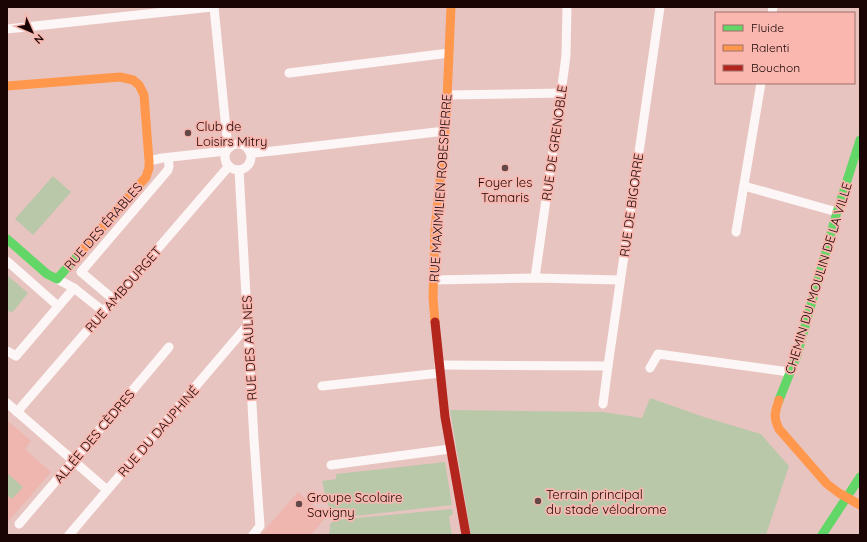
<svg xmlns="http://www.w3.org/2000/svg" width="867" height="542" font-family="Quicksand,sans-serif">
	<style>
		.built { fill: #efb6b0 }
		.green { fill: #bac8aa }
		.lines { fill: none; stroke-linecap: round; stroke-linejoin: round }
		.street { stroke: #fcf6f6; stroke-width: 9 }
		.fast { stroke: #63d668; stroke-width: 9 }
		.slow { stroke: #ff974d; stroke-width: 9 }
		.jam { stroke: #b3261e; stroke-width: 9 }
		.poi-dot { fill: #624846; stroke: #f9b7af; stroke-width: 1.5 }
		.labels { text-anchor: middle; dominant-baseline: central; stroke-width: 3.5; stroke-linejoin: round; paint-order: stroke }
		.poi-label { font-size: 13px; fill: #1a0504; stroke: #f9b7af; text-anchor: start }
		.street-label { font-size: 13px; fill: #1a0504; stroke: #f9b7af }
	</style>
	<rect width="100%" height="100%" fill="#e8c4c0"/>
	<!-- built -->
	<g class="built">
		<polygon points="7,420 31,441 25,449 51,472 7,523"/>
		<polygon points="298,492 326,517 311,535 260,535"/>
	</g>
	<!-- green -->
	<g class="green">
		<polygon points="53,176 71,192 33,235 15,219"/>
		<polygon points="7,275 28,293 13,312 7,311"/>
		<polygon points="650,398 704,417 761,434 789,466 766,535 471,535 450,410 603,412 642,418"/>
		<path d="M445,462L452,505L338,518C327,514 325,492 322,481L336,479V474Z"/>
		<polygon points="7,473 23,487 12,499 7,495"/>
		<polygon points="452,509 453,514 449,517 452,535 329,535 330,524 335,520"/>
	</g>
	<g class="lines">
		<!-- street -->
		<g class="street">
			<polyline points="214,7 227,139 230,147"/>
			<polyline points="772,13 773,7"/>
			<polyline points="7,29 212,7"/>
			<polyline points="289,73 449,53"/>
			<polyline points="447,95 562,93"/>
			<circle cx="238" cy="157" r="13"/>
			<polyline points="249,151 254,153 282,150 445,131"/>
			<polyline points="149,161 162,158 226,151"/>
			<polyline points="239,170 254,440 260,526 253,535"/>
			<polyline points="744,186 837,212"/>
			<polyline points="736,232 761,83"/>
			<polyline points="7,261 58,306"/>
			<polyline points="535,278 564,71 566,55 567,7"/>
			<polyline points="57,279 74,288 103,311"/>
			<polyline points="433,280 535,278 620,280"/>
			<polyline points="113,299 81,272 168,170 169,166 168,158"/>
			<polyline points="7,351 16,356 74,288"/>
			<polyline points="439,365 608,366"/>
			<polyline points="650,368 658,354 789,372"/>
			<polyline points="322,386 440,373"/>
			<polyline points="7,403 107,490"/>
			<polyline points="603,404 608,366 660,7"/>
			<polyline points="17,412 229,166"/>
			<polyline points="331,465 450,449"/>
			<polyline points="19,524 73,461 169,347"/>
			<polyline points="69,535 247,326"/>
		</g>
		<!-- fast -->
		<g class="fast">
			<polyline points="7,239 47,274 57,279 80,253"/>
			<polyline points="779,400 797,355 837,212 860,140"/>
			<polyline points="822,535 860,477"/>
		</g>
		<!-- slow -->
		<g class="slow">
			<polyline points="7,86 120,77 133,80 139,85 144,95 149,161 149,168 146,177 80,253"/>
			<polyline points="435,322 433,298 435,229 446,122 451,7"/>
			<path d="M779,400C775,412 773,417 779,429L827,484L839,493L860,505"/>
		</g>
		<!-- jam -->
		<polyline class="jam" points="435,322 445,417 466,535"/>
	</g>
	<!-- markers -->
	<g class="poi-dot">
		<circle cx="188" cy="133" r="4"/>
		<circle cx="505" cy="168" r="4"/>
		<circle cx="538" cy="501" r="4"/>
		<circle cx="299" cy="504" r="4"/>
	</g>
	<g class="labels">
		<!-- poi labels -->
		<g class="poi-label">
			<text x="196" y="126">Club de<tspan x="196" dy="15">Loisirs Mitry</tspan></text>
			<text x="505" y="182" text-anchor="middle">Foyer les<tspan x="505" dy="15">Tamaris</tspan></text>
			<text x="546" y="494">Terrain principal<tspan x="546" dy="15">du stade vélodrome</tspan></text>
			<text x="307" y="497">Groupe Scolaire<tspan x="307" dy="15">Savigny</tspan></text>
		</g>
		<!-- street labels -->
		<g class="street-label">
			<text transform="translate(554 143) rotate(-82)">RUE DE GRENOBLE</text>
			<text transform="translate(440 188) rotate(-86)">RUE MAXIMILIEN ROBESPIERRE</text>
			<text transform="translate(631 205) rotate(-82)">RUE DE BIGORRE</text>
			<text transform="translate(103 226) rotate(-49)">RUE DES ÉRABLES</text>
			<text transform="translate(818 278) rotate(-73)">CHEMIN DU MOULIN DE LA VILLE</text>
			<text transform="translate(123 289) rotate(-49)">RUE AMBOURGET</text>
			<text transform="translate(249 348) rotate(-93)">RUE DES AULNES</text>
			<text transform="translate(158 431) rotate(-49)">RUE DU DAUPHINÉ</text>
			<text transform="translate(94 436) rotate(-50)">ALLÉE DES CÈDRES</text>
		</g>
	</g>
	<!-- border -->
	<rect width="867" height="542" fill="none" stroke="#1a0504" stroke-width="16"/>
	<!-- legend -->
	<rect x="715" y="12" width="140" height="72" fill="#f9b7af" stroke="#a0706b"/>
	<rect x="723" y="25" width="20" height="6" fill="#63d668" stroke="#a0706b"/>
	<text x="751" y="32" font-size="12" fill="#1a0504">Fluide</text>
	<rect x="723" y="45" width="20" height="6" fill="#ff974d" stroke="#a0706b"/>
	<text x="751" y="52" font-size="12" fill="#1a0504">Ralenti</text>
	<rect x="723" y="65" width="20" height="6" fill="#b3261e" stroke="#a0706b"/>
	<text x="751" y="72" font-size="12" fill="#1a0504">Bouchon</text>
	<!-- north arrow -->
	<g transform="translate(32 32) rotate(135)" stroke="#f9b7af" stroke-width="3" paint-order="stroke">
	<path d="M0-3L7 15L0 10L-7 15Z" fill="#1a0504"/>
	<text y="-6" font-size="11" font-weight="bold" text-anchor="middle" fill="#1a0504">N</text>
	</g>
</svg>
